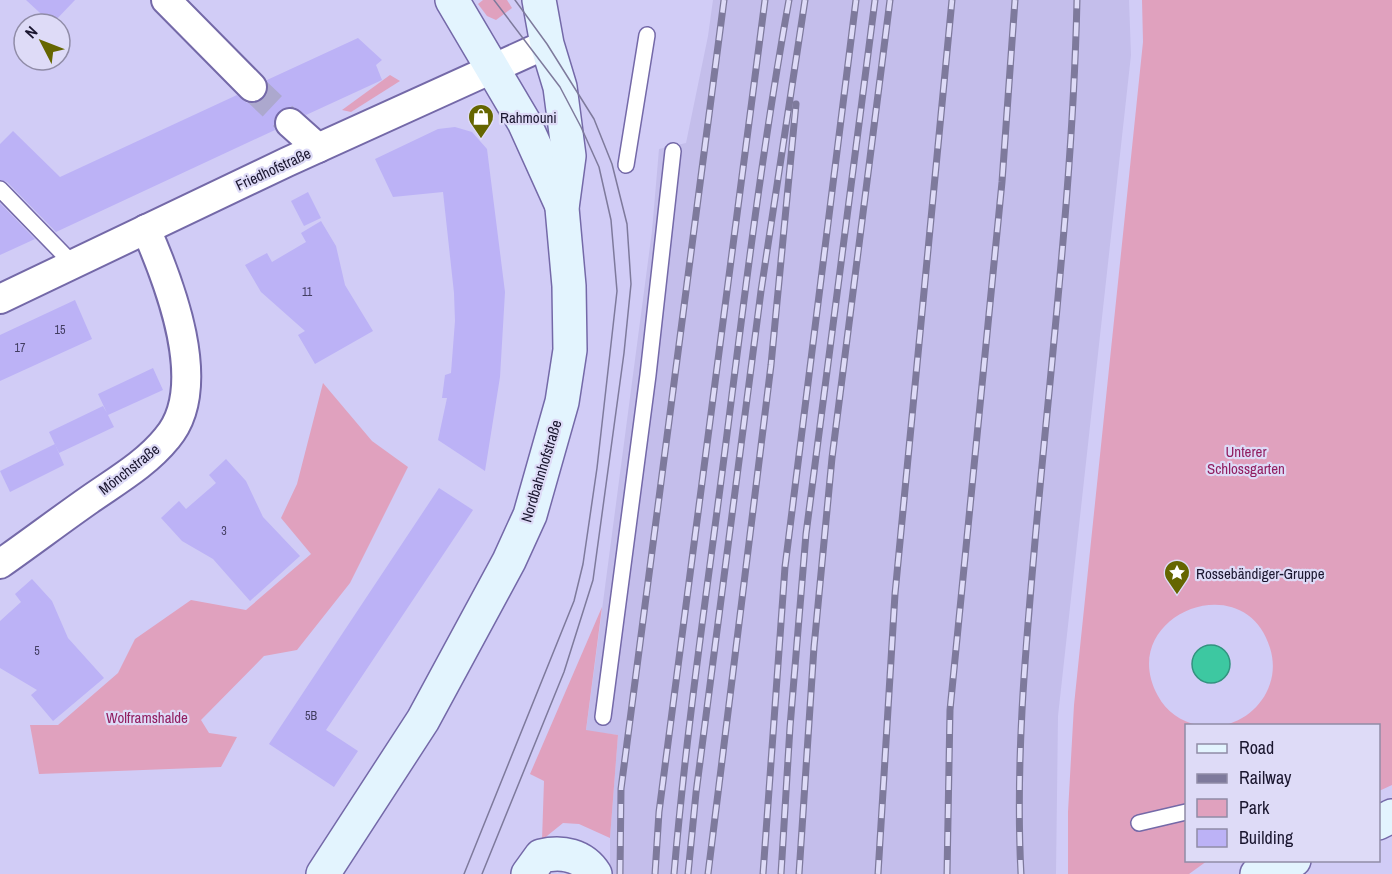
<svg xmlns="http://www.w3.org/2000/svg" width="1392" height="874" font-family="'Archivo Narrow',sans-serif">
	<style>
		.built { fill: #c4beeb }
		.green { fill: #e0a1be }
		.water { fill: #3dc8a1; stroke: #32937f; stroke-width: 1.5 }
		.building { fill: #bcb2f6 }
		.lines { fill: none; stroke-linecap: round; stroke-linejoin: round }
		.street-tunnel { stroke: #aca8ce; stroke-width: 28; stroke-dasharray: 28 14; stroke-linecap: butt }
		.lane-casing { stroke: #7469a8; stroke-width: 18 }
		.street-casing { stroke: #7469a8; stroke-width: 32 }
		.secondary-casing { stroke: #7469a8; stroke-width: 36 }
		.lane { stroke: #fff; stroke-width: 15 }
		.street { stroke: #fff; stroke-width: 28 }
		.secondary { stroke: #e3f4fe; stroke-width: 33 }
		.tram { stroke: #7e7a9c; stroke-width: 1.5 }
		.rail-casing { stroke: #7e7a9c; stroke-width: 7 }
		.rail { stroke: #dedbf7; stroke-width: 4.5; stroke-dasharray: 14; stroke-linecap: butt }
		.labels { text-anchor: middle; dominant-baseline: central; stroke-width: 4.5; stroke-linejoin: round; paint-order: stroke }
		.number-label { font-size: 12px; fill: #423d61 }
		.poi-label { font-size: 15px; fill: #1a162f; stroke: #dedbf7; text-anchor: start }
		.street-label { font-size: 15px; fill: #1a162f; stroke: #dedbf7 }
		.park-label { font-size: 15px; fill: #911f61; stroke: #dedbf7 }
	</style>
	<rect width="100%" height="100%" fill="#d1ccf6"/>
	<!-- built -->
	<polygon class="built" points="713,0 1129,0 1131,55 1058,716 1056,874 610,874 610,838 618,735 586,731 652,231 659,149 686,143 708,36"/>
	<!-- green -->
	<g class="green">
		<polygon points="483,0 507,0 512,8 496,20 487,16 478,4"/>
		<path d="M1142,0H1392V785L1379,791L1378,726L1225,725C1259,717 1281,682 1270,648C1245,563 1114,616 1158,696C1166,711 1181,722 1198,725L1186,726V860L1207,861L1189,874H1068V812L1074,705L1143,42Z"/>
		<polygon points="390,75 400,81 351,112 342,110"/>
		<polygon points="323,383 372,441 408,467 350,583 297,650 264,656 201,720 209,733 237,737 221,767 39,774 30,725 58,725 118,673 135,639 191,600 246,610 311,554 281,518 297,484"/>
		<polygon points="602,607 586,730 618,735 610,838 579,824 563,823 542,840 544,781 530,774"/>
	</g>
	<!-- water -->
	<circle class="water" cx="1211" cy="664" r="19"/>
	<!-- building -->
	<g class="building">
		<polygon points="26,0 75,0 52,24"/>
		<polygon points="358,38 382,60 376,65 382,80 306,115 294,107 284,108 274,119 275,130 56,232 7,182 0,180 0,144 13,131 60,177 237,95 247,103 257,103 268,92 267,80"/>
		<polygon points="455,127 472,132 487,149 505,292 500,377 485,471 438,440 447,398 442,398 445,375 451,373 455,321 454,293 443,192 393,197 375,159 438,129"/>
		<polygon points="308,192 321,218 304,226 291,201"/>
		<polygon points="0,203 35,239 0,255"/>
		<polygon points="321,221 336,246 345,285 373,331 315,364 298,335 305,331 261,292 245,265 267,253 272,262 306,242 301,233"/>
		<polygon points="75,300 92,339 0,381 0,335"/>
		<polygon points="153,368 163,390 108,415 114,427 59,453 49,432 103,406 107,413 98,394"/>
		<polygon points="55,444 64,465 10,492 0,471"/>
		<polygon points="226,459 246,481 263,517 300,556 250,601 213,559 182,541 161,518 179,501 186,509 216,483 209,475"/>
		<polygon points="439,488 473,510 326,730 358,751 334,787 269,744"/>
		<polygon points="32,579 52,601 68,638 104,678 53,721 31,695 37,690 0,668 0,621 21,602 15,594"/>
	</g>
	<g class="lines">
		<!-- street-tunnel -->
		<polyline class="street-tunnel" points="252,87 290,123"/>
		<defs>
			<g id="lane">
				<polyline points="626,165 647,35"/>
				<polyline points="0,189 73,264"/>
				<polyline points="603,717 648,375 673,151"/>
				<polyline points="1139,823 1186,812"/>
			</g>
			<g id="street">
				<polyline points="166,0 252,87"/>
				<polyline points="290,123 318,148"/>
				<polyline points="0,299 287,162 547,44"/>
				<path d="M0,564C30,543 59,521 89,500C116,481 146,464 167,438C211,387 169,282 146,229"/>
			</g>
			<g id="secondary">
				<polyline points="452,0 524,122 562,206"/>
				<polyline points="1378,823 1392,816"/>
				<polyline points="323,874 423,720 509,561 530,515 562,402 570,350 569,286 562,208 569,156 560,87 547,44 539,0"/>
				<path d="M528,874L541,856C562,851 583,855 595,874"/>
				<polyline points="1257,874 1294,860"/>
			</g>
		</defs>
		<!-- lane casing -->
		<use href="#lane" class="lane-casing"/>
		<!-- street casing -->
		<use href="#street" class="street-casing"/>
		<!-- secondary casing -->
		<use href="#secondary" class="secondary-casing"/>
		<!-- lane -->
		<use href="#lane" class="lane"/>
		<!-- street -->
		<use href="#street" class="street"/>
		<!-- secondary -->
		<use href="#secondary" class="secondary"/>
		<!-- tram -->
		<g class="tram">
			<polyline points="464,874 574,601 583,564 597,468 617,291 611,220 599,167 581,127 560,87 494,0"/>
			<polyline points="482,874 564,672 593,580 624,353 631,284 627,224 612,164 594,119 547,44 515,0"/>
		</g>
		<defs>
			<g id="rail">
				<polyline points="620,874 621,789 724,0"/>
				<polyline points="655,874 659,812 765,0"/>
				<path d="M674,874C686,732 707,591 725,450C744,300 762,149 789,0"/>
				<polyline points="688,874 696,793 761,291 805,0"/>
				<polyline points="708,874 771,365 796,104"/>
				<polyline points="763,874 785,567 856,0"/>
				<polyline points="781,874 790,727 806,534 875,0"/>
				<polyline points="799,874 814,647 832,458 890,0"/>
				<polyline points="878,874 895,594 952,0"/>
				<polyline points="947,874 950,710 1002,182 1015,0"/>
				<path d="M1021,874C1015,759 1026,644 1036,530C1052,353 1073,177 1077,0"/>
			</g>
		</defs>
		<!-- rail casing -->
		<use href="#rail" class="rail-casing"/>
		<!-- rail -->
		<use href="#rail" class="rail"/>
	</g>
	<!-- icons -->
	<defs>
		<symbol id="shop-pin" viewBox="-11 -11 22 30"><path d="M0 17L-7.5 6A9.5 9.5 0 1 1 7.5 6Z" fill="#656600" stroke="#dedbf7"/><path d="M-5-2.5h2.3a2.7 3.5 0 0 1 5.4 0H5L5.5 6h-11ZM-1.5-2.5h3a1.5 2.3 0 0 0-3 0Z" fill="#fff"/></symbol>
		<symbol id="sight-pin" viewBox="-11 -11 22 30"><path d="M0 17L-7.5 6A9.5 9.5 0 1 1 7.5 6Z" fill="#656600" stroke="#dedbf7"/><path d="M0-6L1.8-2.2L6-1.7L2.9 1.2L3.7 5.4L0 3.3L-3.7 5.4L-2.9 1.2L-6-1.7L-1.8-2.2Z" fill="#fff"/></symbol>
	</defs>
	<g fill-rule="evenodd">
		<use href="#shop-pin" x="466" y="102" width="30" height="40"/>
		<use href="#sight-pin" x="1162" y="558" width="30" height="40"/>
	</g>
	<g class="labels">
		<!-- number labels -->
		<g class="number-label">
			<text x="307" y="292">11</text>
			<text x="60" y="330">15</text>
			<text x="20" y="348">17</text>
			<text x="224" y="531">3</text>
			<text x="37" y="651">5</text>
			<text x="311" y="716">5B</text>
		</g>
		<!-- poi labels -->
		<g class="poi-label">
			<text x="500" y="117">Rahmouni</text>
			<text x="1196" y="573">Rossebändiger-Gruppe</text>
		</g>
		<!-- street labels -->
		<g class="street-label">
			<text transform="translate(273 169) rotate(-25)">Friedhofstraße</text>
			<text transform="translate(129 469) rotate(-38)">Mönchstraße</text>
			<text transform="translate(541 471) rotate(-73)">Nordbahnhofstraße</text>
		</g>
		<!-- park labels -->
		<g class="park-label">
			<text x="1246" y="451">Unterer<tspan x="1246" dy="17">Schlossgarten</tspan></text>
			<text x="147" y="717">Wolframshalde</text>
		</g>
	</g>
	<!-- legend -->
	<rect x="1185" y="724" width="195" height="138" fill="#dedbf7" stroke="#908ca7" stroke-width="1.5"/>
	<rect x="1197" y="744" width="30" height="9" fill="#e3f4fe" stroke="#908ca7" stroke-width="1.5"/>
	<text x="1239" y="754" font-size="18" fill="#1a162f">Road</text>
	<rect x="1197" y="774" width="30" height="9" fill="#7e7a9c" stroke="#908ca7" stroke-width="1.5"/>
	<text x="1239" y="784" font-size="18" fill="#1a162f">Railway</text>
	<rect x="1197" y="799" width="30" height="18" fill="#e0a1be" stroke="#908ca7" stroke-width="1.5"/>
	<text x="1239" y="814" font-size="18" fill="#1a162f">Park</text>
	<rect x="1197" y="829" width="30" height="18" fill="#bcb2f6" stroke="#908ca7" stroke-width="1.5"/>
	<text x="1239" y="844" font-size="18" fill="#1a162f">Building</text>
	<!-- north arrow -->
	<g transform="translate(42 42) rotate(312)"><circle r="28" fill="#dedbf7" stroke="#908ca7" stroke-width="1.5"/>
	<path d="M0-4.5L10 22L0 15L-10 22Z" fill="#656600"/>
	<text y="-9" font-size="16" font-weight="bold" text-anchor="middle" fill="#1a162f">N</text>
	</g>
</svg>
